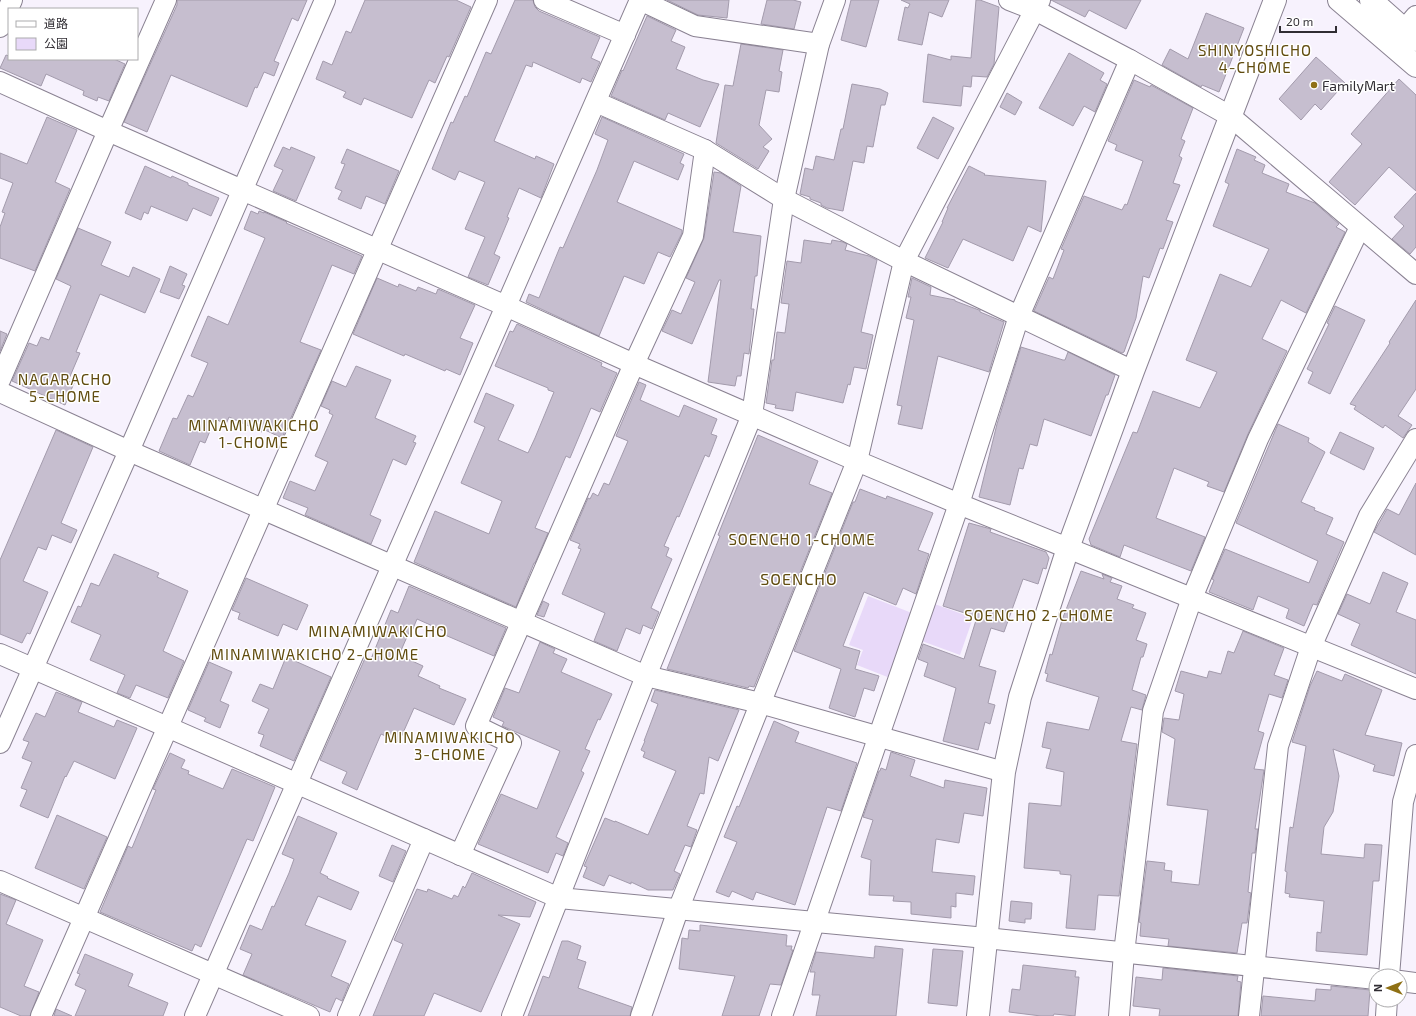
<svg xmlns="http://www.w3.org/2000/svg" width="1416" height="1016" font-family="'Exo 2','Noto Sans JP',sans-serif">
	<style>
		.green { fill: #e8d9f9 }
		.building { fill: #c6becf; stroke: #a39bac }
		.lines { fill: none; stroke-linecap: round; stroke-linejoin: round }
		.street-casing { stroke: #8a8292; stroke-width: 22 }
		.secondary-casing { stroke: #8a8292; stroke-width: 24 }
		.street { stroke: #fff; stroke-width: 20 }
		.secondary { stroke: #fff; stroke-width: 22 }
		.poi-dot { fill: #8f7014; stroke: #fff; stroke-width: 1.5 }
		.labels { text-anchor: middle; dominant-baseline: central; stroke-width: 3; stroke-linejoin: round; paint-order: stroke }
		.poi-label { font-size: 14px; fill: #302d33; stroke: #fff; text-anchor: start }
		.neighbourhood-label { font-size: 15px; letter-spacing: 1px; fill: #614c0f; stroke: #fff }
		.quarter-label { font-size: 16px; letter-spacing: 1px; fill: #614c0f; stroke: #fff }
	</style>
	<rect width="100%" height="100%" fill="#f7f2fd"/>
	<!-- green -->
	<g class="green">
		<polygon points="868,596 912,613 890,678 857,665 863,650 849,645"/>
		<polygon points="932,603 973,618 960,655 919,640"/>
	</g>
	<!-- building -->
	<g class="building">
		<polygon points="177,0 307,0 298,21 292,18 274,61 279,63 274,76 264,72 257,88 255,87 247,107 171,75 147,132 124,122 177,5"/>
		<polygon points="365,0 456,0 471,7 449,57 447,56 435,83 429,80 412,118 364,98 361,105 343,97 346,92 316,79 323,61 332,65 346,31 351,33"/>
		<polygon points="515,0 533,0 535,7 539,11 600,37 591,58 600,62 591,82 582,78 580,83 533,62 532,67 526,65 494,141 535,159 536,156 554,164 541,198 519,188 507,217 509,218 494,254 500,257 488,285 468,277 485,237 465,229 485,182 459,171 455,180 432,169 451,122 453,123 465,96 467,97 486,52 491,54"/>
		<polygon points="667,0 729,0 727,18 698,15"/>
		<polygon points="767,0 793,0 801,2 794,29 761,24"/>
		<polygon points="851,0 879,0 866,47 841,40"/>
		<polygon points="901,0 949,0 942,17 929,12 922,45 898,40 905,7 908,8 910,4"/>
		<polygon points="976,0 980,0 999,7 994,64 987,77 972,76 971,87 963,86 961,106 923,102 928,54 951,60 951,56 971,58"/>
		<polygon points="1051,0 1141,0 1126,29 1089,10 1085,17"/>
		<polygon points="1206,13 1244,28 1219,92 1202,85 1201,87 1162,65 1170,49 1188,59"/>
		<polygon points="647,16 676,30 671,41 685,47 676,69 703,80 719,84 700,127 668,113 665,120 611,96 622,70 623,71"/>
		<polygon points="741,44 783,50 779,71 782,72 779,92 766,90 759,125 772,139 763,147 769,151 758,169 716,143 725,85 733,86"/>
		<polygon points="1069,53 1104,73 1100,80 1107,84 1095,112 1084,106 1073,126 1039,108"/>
		<polygon points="6,55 9,56 9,59 114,59 125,64 109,101 98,97 97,101 83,95 84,91 46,74 41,86 0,68"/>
		<polygon points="1316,57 1345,83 1321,110 1315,104 1301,120 1279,99"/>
		<polygon points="1399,79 1416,95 1416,191 1389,167 1355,205 1329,182 1362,144 1351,134"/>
		<polygon points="1134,80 1150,87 1151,85 1193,108 1181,139 1185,141 1179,156 1182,158 1173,183 1180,185 1166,220 1173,222 1163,249 1160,248 1149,278 1143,276 1136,318 1124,352 1122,353 1034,311 1049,277 1053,279 1064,250 1061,249 1084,196 1122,210 1125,204 1127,205 1143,161 1115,150 1117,145 1108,141"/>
		<polygon points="852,84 880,89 888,93 885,105 881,105 873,147 867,146 864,163 853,161 843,211 827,208 821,205 821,203 810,199 810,197 800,194 805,168 813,170 816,156 834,160 841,129 843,129"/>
		<polygon points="1007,93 1022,102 1015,115 1000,107"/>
		<polygon points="47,117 77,130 55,182 70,189 35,271 0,258 0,227 5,213 2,212 13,183 0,178 0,153 27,164"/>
		<polygon points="602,117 684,154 680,163 684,165 678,180 634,161 617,202 682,230 682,233 670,257 658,252 644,284 624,276 599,336 526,302 529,294 539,298 560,247 563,248 597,170 608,140 595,134"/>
		<polygon points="933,117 954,128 938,159 917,148"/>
		<polygon points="283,147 290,150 291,147 315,157 296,201 273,191 283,170 274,166"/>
		<polygon points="347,149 399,171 385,204 366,196 361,209 338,199 342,191 335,188 345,164 341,163"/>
		<polygon points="1237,149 1256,157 1254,160 1265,165 1262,173 1289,184 1286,192 1315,203 1339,224 1336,227 1345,232 1306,313 1281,300 1262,339 1287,351 1248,434 1224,492 1207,486 1209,482 1174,468 1156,518 1205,537 1191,571 1124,545 1120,557 1091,545 1089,539 1133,432 1137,433 1153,391 1200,408 1217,372 1186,360 1220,274 1251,287 1269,249 1213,226 1229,184 1225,182"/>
		<polygon points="145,166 171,178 172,176 188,183 188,185 219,198 211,216 193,208 187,221 151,206 148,214 144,212 141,220 125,213"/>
		<polygon points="969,166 985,174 984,175 1046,181 1041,232 1028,226 1013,261 963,239 948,268 925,258 943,222 942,222 948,208 947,208"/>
		<polygon points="714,172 721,173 741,186 733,232 761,236 757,276 755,276 751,309 754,309 749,354 744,353 741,376 737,376 735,386 708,382 721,280 719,280 692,344 662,331 672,310 681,314 695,282 686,278 704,238"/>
		<polygon points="1416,193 1416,247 1410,254 1392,239 1404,226 1394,217"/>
		<polygon points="251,211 258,214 259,211 264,213 264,212 287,222 286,223 362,256 354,274 332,265 300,342 321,350 282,438 263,429 262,432 229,417 226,424 215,419 205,443 200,441 190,465 159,451 173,418 177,419 188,395 193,397 208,363 191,356 208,316 228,325 265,238 244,229"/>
		<polygon points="78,228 111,242 101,265 129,277 133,267 160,279 145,313 100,294 76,352 80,353 68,381 74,383 65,405 12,381 29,343 37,346 41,337 49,340 71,286 56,279"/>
		<polygon points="804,240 831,244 832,240 843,242 847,244 845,250 869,256 877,260 861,332 873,335 866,369 854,367 850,385 848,384 843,403 796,392 793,411 775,408 776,405 766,403 772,360 774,360 777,332 785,333 789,304 781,303 787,261 801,263"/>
		<polygon points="170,266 187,274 182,285 185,286 179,299 160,292"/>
		<polygon points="377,278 398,287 399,284 416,291 418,287 436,294 438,289 475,305 460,338 473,343 460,375 446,369 445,371 405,354 404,356 353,334"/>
		<polygon points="912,278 931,287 930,295 955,300 955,301 979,310 980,310 980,312 1004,322 989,372 938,356 922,429 898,424 902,406 897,405 914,320 906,318 911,297 908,297"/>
		<polygon points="1416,300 1416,389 1398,416 1412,425 1403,438 1385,425 1383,428 1354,409 1356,406 1350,404 1390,343 1389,342"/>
		<polygon points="1335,306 1365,320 1330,394 1308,383 1313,372 1307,369 1329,324 1327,323"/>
		<polygon points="517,324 602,363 601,366 617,373 600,412 591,408 570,458 566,456 535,528 548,533 535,563 534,563 516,607 414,562 435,511 489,534 502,501 461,483 485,427 474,422 486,393 514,405 498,440 528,453 535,438 554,392 548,390 548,388 495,366 510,331 513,332"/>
		<polygon points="0,331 7,334 0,351"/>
		<polygon points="1021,347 1063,360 1065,360 1068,352 1115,375 1108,395 1106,395 1091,436 1044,419 1037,446 1030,444 1023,469 1019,468 1010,505 979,497 997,424"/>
		<polygon points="356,366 391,380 375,418 416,436 413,442 416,443 406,465 393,459 370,515 381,520 371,544 305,515 308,508 283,498 290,481 315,491 328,462 315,456 333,415 329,413 330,410 321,406 332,381 346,387"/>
		<polygon points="639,382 646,385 640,400 679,417 684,405 717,419 711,434 717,436 709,457 705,455 679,517 677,516 664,546 669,548 666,556 672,559 651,608 659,612 652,629 643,625 640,634 626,628 617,651 594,641 605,613 562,594 581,549 578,548 580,544 570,540 588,498 590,499 593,493 598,496 604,483 609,485 628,441 616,436"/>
		<polygon points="1278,424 1309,438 1308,442 1325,452 1301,502 1315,508 1314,510 1333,518 1326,534 1344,542 1317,605 1313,604 1304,626 1286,618 1289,609 1258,596 1253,610 1209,592 1214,580 1212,579 1225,549 1309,583 1318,561 1236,523"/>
		<polygon points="56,430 93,447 61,523 77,530 71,543 52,535 46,550 38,547 23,581 48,592 30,634 27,633 22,643 0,634 0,560"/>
		<polygon points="1340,432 1374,448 1364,470 1330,453"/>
		<polygon points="758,435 818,461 809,484 832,493 754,687 749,686 748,688 667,669 720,536 718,535"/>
		<polygon points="1416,483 1416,555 1374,532 1387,509 1399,515"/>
		<polygon points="860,489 886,499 887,496 898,500 933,513 918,550 929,554 916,594 903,588 896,605 864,592 848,633 843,646 860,651 855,669 879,676 874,691 864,688 855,717 829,708 841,669 794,651 853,502 855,502"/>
		<polygon points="969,523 991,529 990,532 1046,552 1049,558 1046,569 1043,568 1038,584 1023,579 1004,632 991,628 979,666 996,671 988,703 995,705 990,724 985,722 978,750 943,741 956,688 924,676 928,663 918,659 923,644 964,659 977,617 943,606"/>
		<polygon points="114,554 159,573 157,577 188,591 163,651 184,661 168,698 136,685 130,698 117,693 125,675 90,660 101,635 71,622 78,606 81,607 91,583 99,586"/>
		<polygon points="1081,571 1104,579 1102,574 1112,578 1110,582 1122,586 1117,599 1134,605 1132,608 1146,613 1136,640 1147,644 1143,657 1141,657 1132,690 1146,695 1142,710 1131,707 1121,741 1137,744 1119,896 1098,895 1095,930 1066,928 1071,875 1060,874 1060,871 1024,868 1029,803 1061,806 1064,772 1046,768 1051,749 1042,747 1047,722 1089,730 1099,697 1046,681 1048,674 1045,673 1050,654 1052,655 1062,620"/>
		<polygon points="1383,572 1408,583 1396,612 1416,620 1416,674 1351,645 1360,624 1338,614 1347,594 1370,604"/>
		<polygon points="246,578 308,605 297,630 283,624 278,636 238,619 240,613 232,610"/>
		<polygon points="409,586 506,628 494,656 445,635 446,632 417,619 412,631 410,630 399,655 423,666 418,676 440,686 439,688 466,699 454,725 414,708 399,742 381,734 357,790 342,783 347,772 320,760 366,656 371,659 391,610 398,613"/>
		<polygon points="543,601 549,604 544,617 537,615"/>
		<polygon points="1243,631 1284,648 1274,675 1288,680 1282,698 1269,694 1258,731 1264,733 1254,769 1264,770 1255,829 1258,829 1255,853 1252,853 1248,892 1251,893 1247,923 1242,923 1237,953 1168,946 1169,939 1140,936 1141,923 1139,922 1147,861 1165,863 1164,870 1172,871 1171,882 1199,885 1208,810 1167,805 1175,739 1162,732 1164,718 1179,720 1184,694 1175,691 1181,671 1207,678 1209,671 1221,674 1228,651 1234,653"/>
		<polygon points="540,642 555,649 553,653 567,659 561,672 612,694 600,720 598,719 585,749 590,751 581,771 584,773 556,837 568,843 563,856 556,853 548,873 478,844 501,794 537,809 560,751 502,726 504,722 493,717 505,688 519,693"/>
		<polygon points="286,657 331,677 294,761 260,746 264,735 258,733 269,709 252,701 260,684 273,689"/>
		<polygon points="209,662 232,672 220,701 229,705 220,728 204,721 206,718 188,710"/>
		<polygon points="1317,671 1342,681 1345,674 1382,690 1365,735 1402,743 1394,776 1373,771 1375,765 1333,749 1339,776 1333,812 1324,827 1321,854 1364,858 1365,844 1382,845 1379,881 1373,881 1367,955 1316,951 1317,932 1321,933 1324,901 1289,897 1290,894 1285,893 1287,872 1285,871 1290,827 1293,828 1306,746 1292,742 1310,686"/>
		<polygon points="655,690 739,710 718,761 709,757 704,794 700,793 687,826 697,830 691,847 685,845 674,871 680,874 673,890 648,890 631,882 631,884 609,875 604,886 583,877 587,867 584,866 605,818 615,822 615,821 648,835 676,771 643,757 645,752 641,750 645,741 644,741 658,704 651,701"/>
		<polygon points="56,692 82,702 78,712 114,727 117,720 137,728 115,779 74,761 66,777 65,776 48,818 20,806 27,790 21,788 32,762 22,758 29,742 23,740 36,713 45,717"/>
		<polygon points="774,721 799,732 795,742 857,763 841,811 827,807 795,905 756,892 753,900 732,891 729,897 716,892 737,842 724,837 737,806 739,807"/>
		<polygon points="891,752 915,760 910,776 944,788 945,780 987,788 983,816 964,813 959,843 936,839 932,872 975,876 973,895 956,893 956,907 951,906 951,918 911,914 911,902 893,901 894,896 869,895 871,860 861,857 873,820 863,817 879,771 880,771 881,768 886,770"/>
		<polygon points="170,753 185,760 181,768 189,771 188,774 223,789 232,769 275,787 253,841 247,839 201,947 195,944 192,951 100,912 128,846 132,848 156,790 153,789"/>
		<polygon points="57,815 107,837 84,889 35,868"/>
		<polygon points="298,816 337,833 320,873 328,877 327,878 359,892 351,910 318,896 305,925 346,941 331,976 349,984 342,1001 336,998 330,1012 243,975 252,954 240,949 250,925 262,930 272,906 274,907 289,873 294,859 282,854"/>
		<polygon points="392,845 406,851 393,882 379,876"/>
		<polygon points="472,873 536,902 530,917 498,915 520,924 481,1012 434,993 424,1016 373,1016 403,944 394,940 417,889 427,892 428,889 452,899 454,895 458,897 463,886 465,888"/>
		<polygon points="0,894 16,900 6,924 43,940 24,986 39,992 30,1016 21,1016 0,1007"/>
		<polygon points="1011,901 1032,903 1031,919 1025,919 1025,923 1009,921"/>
		<polygon points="700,925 787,935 786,946 792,946 791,950 793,950 781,985 770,984 759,1016 722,1016 735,976 679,969 682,938 688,939 689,930 700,931"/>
		<polygon points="562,941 568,941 581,946 577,959 586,962 578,988 632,1007 630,1016 528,1016 543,976 549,978"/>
		<polygon points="875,946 903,949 896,1016 816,1016 820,995 812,995 815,972 810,972 816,952 874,958"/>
		<polygon points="933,949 963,951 957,1006 928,1003"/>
		<polygon points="85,954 133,974 128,986 168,1003 163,1016 75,1016 86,990 75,985 80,974 77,973"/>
		<polygon points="1023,965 1076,971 1075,977 1079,977 1075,1016 1054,1014 1053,1016 1041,1016 1009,1012 1012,989 1020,990"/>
		<polygon points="1163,968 1238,976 1237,981 1241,982 1238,1016 1159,1016 1160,1009 1133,1006 1136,977 1162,980"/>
		<polygon points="1331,986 1370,990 1368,1016 1261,1016 1263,996 1315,1001 1316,989 1331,990"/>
		<polygon points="56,1009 72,1016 54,1016"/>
	</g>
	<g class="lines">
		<defs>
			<g id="street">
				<polyline points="544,0 625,35"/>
				<polyline points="640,0 695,26 819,44"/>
				<polyline points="1009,0 1035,10 1130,60 1230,116 1416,274"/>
				<polyline points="0,27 12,0"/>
				<polyline points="1404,30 1416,16"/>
				<polyline points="0,82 108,131 506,306 634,364 857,461 959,504 1416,689"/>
				<polyline points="596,102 705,150 784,199 904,261 1133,371"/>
				<polyline points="0,380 108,131 166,0"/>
				<polyline points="0,392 129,451 646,676 760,703 1004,772"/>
				<polyline points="0,654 559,898 986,938 1376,979"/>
				<polyline points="0,743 129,451 325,0"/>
				<polyline points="460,855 511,743 476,726 634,364 693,236 705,150"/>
				<polyline points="0,881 309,1016"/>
				<polyline points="1389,976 1403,802 1416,755"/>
				<polyline points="1400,981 1416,983"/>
				<polyline points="41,1016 487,0"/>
				<polyline points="195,1016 640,0"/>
				<polyline points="348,1016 424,839"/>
				<polyline points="512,1016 646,676 752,415 784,199 819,44 835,0"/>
				<polyline points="641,1016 678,910 857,461 904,261 1040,0"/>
				<polyline points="782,1016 959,504 1019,316 1130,60"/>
				<polyline points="1119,1016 1124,953 1153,711 1192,598 1258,439 1360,227"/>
				<polyline points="1249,1016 1278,746 1311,647 1369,516 1416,439"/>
				<polyline points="1386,1016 1387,1000"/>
			</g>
			<g id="secondary">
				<polyline points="1339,0 1416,66"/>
				<polyline points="1371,0 1416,40"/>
				<polyline points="978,1016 1004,772 1020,697 1068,548 1133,371 1275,0"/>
			</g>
		</defs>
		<!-- street casing -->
		<use href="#street" class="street-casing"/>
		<!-- secondary casing -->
		<use href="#secondary" class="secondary-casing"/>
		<!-- street -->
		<use href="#street" class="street"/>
		<!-- secondary -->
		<use href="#secondary" class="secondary"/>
	</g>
	<!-- markers -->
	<circle class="poi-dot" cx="1314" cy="85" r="4"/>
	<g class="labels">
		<!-- poi labels -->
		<g class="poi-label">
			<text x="1322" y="85">FamilyMart</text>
		</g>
		<!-- neighbourhood labels -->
		<g class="neighbourhood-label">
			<text x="1255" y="50">SHINYOSHICHO<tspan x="1255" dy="17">4-CHOME</tspan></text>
			<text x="65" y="379">NAGARACHO<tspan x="65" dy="17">5-CHOME</tspan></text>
			<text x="254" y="425">MINAMIWAKICHO<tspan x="254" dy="17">1-CHOME</tspan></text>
			<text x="802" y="539">SOENCHO 1-CHOME</text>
			<text x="1039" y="615">SOENCHO 2-CHOME</text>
			<text x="315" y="654">MINAMIWAKICHO 2-CHOME</text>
			<text x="450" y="737">MINAMIWAKICHO<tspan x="450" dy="17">3-CHOME</tspan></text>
		</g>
		<!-- quarter labels -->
		<g class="quarter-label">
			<text x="799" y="578">SOENCHO</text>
			<text x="378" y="630">MINAMIWAKICHO</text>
		</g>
	</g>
	<!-- legend -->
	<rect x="8" y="8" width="130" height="52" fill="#ffffff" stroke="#acabad"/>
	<rect x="16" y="21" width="20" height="6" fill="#ffffff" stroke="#acabad"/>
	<text x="44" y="28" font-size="12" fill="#302d33">道路</text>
	<rect x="16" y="38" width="20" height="12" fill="#e8d9f9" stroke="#acabad"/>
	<text x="44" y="48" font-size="12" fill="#302d33">公園</text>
	<!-- north arrow -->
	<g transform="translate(1388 988) rotate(270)"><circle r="19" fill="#ffffff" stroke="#acabad"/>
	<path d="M0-3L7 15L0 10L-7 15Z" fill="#8f7014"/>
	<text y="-6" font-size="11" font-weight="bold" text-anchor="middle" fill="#302d33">N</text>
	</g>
	<!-- scale -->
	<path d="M1280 26v6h56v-6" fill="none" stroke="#302d33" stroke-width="2"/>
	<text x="1286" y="26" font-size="12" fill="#302d33" stroke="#ffffff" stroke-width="3" paint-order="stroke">20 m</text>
</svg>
